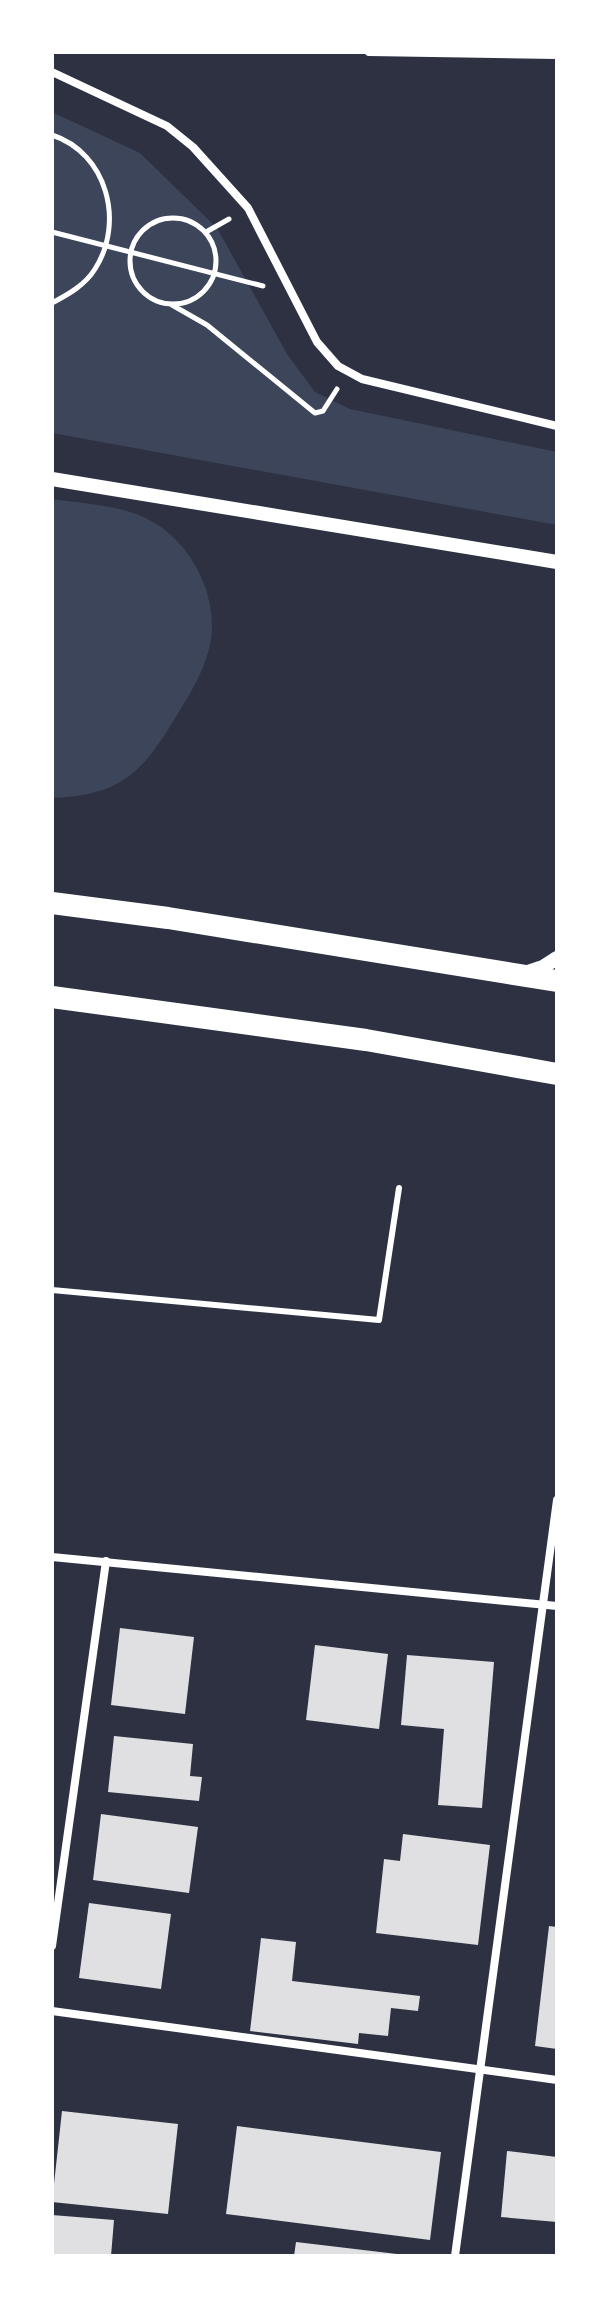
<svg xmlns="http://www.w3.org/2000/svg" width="609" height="2308" font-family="'Source Sans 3',sans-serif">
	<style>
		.green { fill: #3c4559 }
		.building { fill: #e0e0e3 }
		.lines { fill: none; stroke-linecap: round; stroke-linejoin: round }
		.path { stroke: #fff; stroke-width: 5 }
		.service { stroke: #fff; stroke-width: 6 }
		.minor { stroke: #fff; stroke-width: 8 }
		.tertiary { stroke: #fff; stroke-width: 14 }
		.trunk { stroke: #fff; stroke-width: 22 }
	</style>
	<rect width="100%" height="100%" fill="#2d3142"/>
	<!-- green -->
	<g class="green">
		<polygon points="52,112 140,153 217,228 287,354 315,392 350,409 557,452 557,525 52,433"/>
		<path d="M52,499C87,504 128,505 158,525C196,550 221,604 209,649C203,673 190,694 177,715C164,737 149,761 128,777C106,793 78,797 52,798Z"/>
	</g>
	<!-- building -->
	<g class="building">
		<polygon points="120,1628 194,1637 185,1714 111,1705"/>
		<polygon points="315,1645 388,1654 379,1729 306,1720"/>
		<polygon points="407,1655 494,1662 482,1808 438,1805 444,1729 401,1725"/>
		<polygon points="114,1736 193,1744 190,1776 202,1777 199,1801 108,1792"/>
		<polygon points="101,1814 198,1827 189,1893 93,1880"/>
		<polygon points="403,1834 490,1845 478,1945 376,1933 384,1859 400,1861"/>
		<polygon points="89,1903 171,1914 161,1989 79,1978"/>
		<polygon points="549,1926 557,1927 557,2049 535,2046"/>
		<polygon points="261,1938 296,1942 292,1981 420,1996 418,2011 391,2008 388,2036 359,2033 358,2044 250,2031"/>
		<polygon points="62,2111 178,2124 168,2214 52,2202"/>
		<polygon points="237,2126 441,2152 430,2240 226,2214"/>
		<polygon points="507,2151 557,2157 557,2222 501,2217"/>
		<polygon points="52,2215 114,2220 111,2256 52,2256"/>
		<polygon points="296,2242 397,2254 397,2256 294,2256"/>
	</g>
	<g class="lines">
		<!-- path -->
		<g class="path">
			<path d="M52,135C107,153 125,222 95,269C85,285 69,294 52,303"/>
			<circle cx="173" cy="261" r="43"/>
			<polyline points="52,232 263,286"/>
			<polyline points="206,232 229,219"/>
			<polyline points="172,305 207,325 315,413 323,411 337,389"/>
		</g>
		<!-- service -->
		<polyline class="service" points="52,1290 379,1320 399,1188"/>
		<!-- minor -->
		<g class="minor">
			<polyline points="369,52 557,55"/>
			<polyline points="52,72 167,126 193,147 248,208 317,342 338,366 362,379 557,426"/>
			<polyline points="52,1557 557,1606"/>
			<polyline points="52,1946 106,1561"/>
			<polyline points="52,2011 557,2080"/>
			<polyline points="455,2256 557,1500"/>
		</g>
		<!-- tertiary -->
		<g class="tertiary">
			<polyline points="52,479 557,562"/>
			<polyline points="525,973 543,967 557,958"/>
		</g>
		<!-- trunk -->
		<g class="trunk">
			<polyline points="52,903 168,918 557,981"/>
			<polyline points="52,997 366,1040 557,1074"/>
		</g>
	</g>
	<!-- border -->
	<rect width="609" height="2308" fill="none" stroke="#ffffff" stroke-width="108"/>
</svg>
